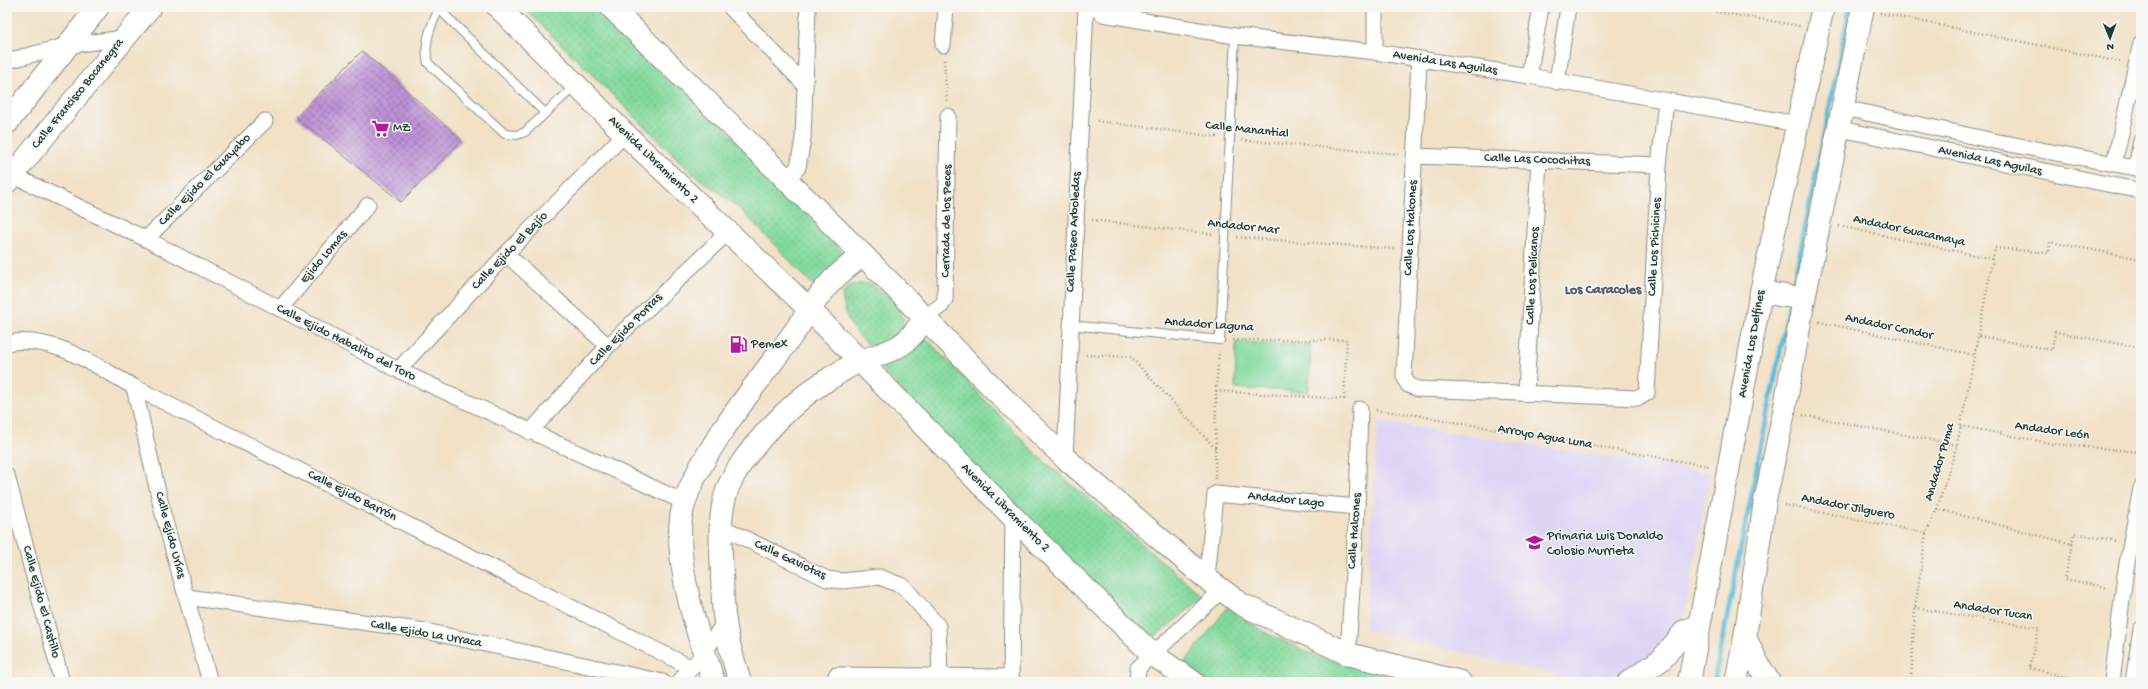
<svg xmlns="http://www.w3.org/2000/svg" width="2148" height="689" font-family="'Gochi Hand',sans-serif">
	<style>
		.built { fill: #ded5f5 }
		.grass { fill: #82d99d; stroke: #508b68 }
		.park { fill: url(#park-dots); stroke: #508b68 }
		.lines { fill: none; stroke-linecap: round; stroke-linejoin: round }
		.stream { stroke: #5cbbda; stroke-width: 5 }
		.building { fill: url(#building-cross-hatch) }
		.lane-casing { stroke: #888f7e; stroke-width: 10 }
		.street-casing { stroke: #888f7e; stroke-width: 17 }
		.secondary-casing { stroke: #888f7e; stroke-width: 24 }
		.primary-casing { stroke: #888f7e; stroke-width: 24 }
		.path { stroke: #888f7e; stroke-width: 2.5; stroke-dasharray: 1 3; stroke-linecap: butt }
		.lane { stroke: #fff; stroke-width: 8 }
		.street { stroke: #fff; stroke-width: 15 }
		.secondary { stroke: #fff; stroke-width: 22 }
		.primary { stroke: #fff; stroke-width: 22 }
		.labels { text-anchor: middle; dominant-baseline: central; stroke-width: 3; stroke-linejoin: round; paint-order: stroke }
		.street-label { font-size: 13px; fill: #1f3d34; stroke: #f6f6f2 }
		.poi-label { font-size: 13px; fill: #1f3d34; stroke: #f6f6f2; text-anchor: start }
		.neighbourhood-label { font-size: 14px; font-weight: bold; fill: #575b6d; stroke: #f6f6f2 }
	</style>
	<defs>
		<pattern id="park-dots" width="8" height="8" patternUnits="userSpaceOnUse"><rect width="8" height="8" fill="#82d99d"/><path d="M2 2h.1M6 6h.1" fill="none" stroke="#70bb88" stroke-width="1.8" stroke-linecap="round"/></pattern>
		<pattern id="building-cross-hatch" width="8" height="8" patternUnits="userSpaceOnUse"><rect width="8" height="8" fill="#be93d7"/><path d="M0 0l8 8M0 8l8-8" fill="none" stroke="#9a79af"/></pattern>
	</defs>
	<rect width="100%" height="100%" fill="#f6f6f2"/>
	<filter id="ink" filterUnits="userSpaceOnUse"><feTurbulence type="fractalNoise" baseFrequency=".025" numOctaves="2"/><feDisplacementMap in="SourceGraphic" scale="8" xChannelSelector="R" yChannelSelector="G"/><feConvolveMatrix kernelMatrix="1 2 1 2 8 2 1 2 1" color-interpolation-filters="sRGB"/></filter>
	<filter id="wash" filterUnits="userSpaceOnUse"><feTurbulence type="fractalNoise" baseFrequency=".012" numOctaves="4" result="noise"/><feDisplacementMap in="SourceGraphic" scale="16" xChannelSelector="R" yChannelSelector="G"/><feGaussianBlur stdDeviation="0.9" result="paint"/><feColorMatrix in="noise" values="0 0 0 0 0 0 0 0 0 0 0 0 0 0 0 0 0 1.4 0 .05"/><feComposite in="paint" operator="in"/></filter>
	<g filter="url(#wash)">
		<rect width="100%" height="100%" fill="#f2e1c7"/>
		<!-- built -->
		<polygon class="built" points="1378,421 1711,473 1685,613 1651,654 1607,680 1564,677 1364,629"/>
		<!-- grass -->
		<polygon class="grass" points="1236,342 1311,346 1309,392 1235,388"/>
		<!-- park -->
		<g class="park">
			<polygon points="523,7 606,7 755,159 845,255 815,287 739,208 692,173"/>
			<path d="M869,283C893,298 917,315 894,344L871,346C850,331 846,319 842,294L851,285Z"/>
			<polygon points="923,335 1037,455 1204,597 1153,638 1067,569 876,362"/>
			<polygon points="1227,608 1268,634 1318,657 1409,682 1207,682 1182,666"/>
		</g>
		<g class="lines">
			<!-- stream -->
			<g class="stream">
				<polyline points="1792,292 1850,7"/>
				<polyline points="1714,682 1790,302"/>
			</g>
		</g>
		<g id="blocks">
			<!-- building -->
			<polygon class="building" points="362,51 462,140 401,202 296,117"/>
		</g>
	</g>
	<g filter="url(#ink)">
		<use href="#blocks" fill-opacity="0" stroke="#888f7e" stroke-width="1"/>
		<g class="lines">
			<defs>
				<g id="lane">
					<path d="M440,7C431,25 423,43 428,63L505,134L517,135L525,132L575,86"/>
					<polyline points="439,9 545,113"/>
					<polyline points="1070,325 1220,340 1235,36"/>
				</g>
				<g id="street">
					<polyline points="730,7 805,85"/>
					<polyline points="1094,7 1103,14 1235,36 1375,52 1529,76 1797,124"/>
					<polyline points="943,45 946,7"/>
					<polyline points="1375,52 1375,7"/>
					<polyline points="1419,60 1404,376 1408,385 1418,389 1639,398 1647,393 1659,165 1666,101"/>
					<polyline points="7,61 65,46 123,38"/>
					<polyline points="1529,76 1541,7"/>
					<polyline points="1557,82 1568,7"/>
					<polyline points="1844,108 1994,141 2141,169"/>
					<polyline points="1840,129 2141,191"/>
					<polyline points="1414,156 1659,165"/>
					<polyline points="2114,164 2141,43"/>
					<polyline points="2136,168 2141,141"/>
					<polyline points="12,175 146,239 398,370 684,502"/>
					<polyline points="786,181 798,167 803,139 808,7"/>
					<polyline points="146,239 265,121"/>
					<polyline points="506,254 608,346"/>
					<polyline points="280,309 368,205"/>
					<polyline points="925,317 942,305 945,299 948,116"/>
					<path d="M7,343C53,334 96,366 134,387L692,668"/>
					<polyline points="398,370 506,254 625,134"/>
					<polyline points="134,387 163,514 210,682"/>
					<polyline points="1526,393 1539,160"/>
					<polyline points="530,432 608,346 727,233"/>
					<polyline points="1065,458 1086,7"/>
					<polyline points="7,476 62,682"/>
					<polyline points="720,526 827,579 843,581 879,577 903,586 938,626 940,675"/>
					<polyline points="1207,579 1215,494 1357,507"/>
					<polyline points="187,597 425,631 663,682"/>
					<polyline points="1348,654 1357,507 1360,409"/>
					<polyline points="836,675 1011,677"/>
					<polyline points="679,682 704,653 725,621"/>
					<polyline points="1011,682 1013,517"/>
					<polyline points="1137,682 1138,668 1222,590"/>
					<polyline points="2112,682 2125,575 2141,488"/>
					<polyline points="2133,682 2141,629"/>
				</g>
				<g id="secondary">
					<polyline points="7,123 98,7"/>
					<polyline points="7,182 150,7"/>
					<polyline points="1761,292 1804,299"/>
					<path d="M714,682C698,636 675,566 681,518C687,468 759,381 790,338C803,321 814,300 829,284C839,273 851,264 863,255"/>
					<path d="M740,682C734,662 727,642 725,621C722,605 723,591 722,575C721,549 718,523 725,497C735,458 794,399 829,379C839,373 850,365 861,361C894,349 905,350 925,317"/>
					<polyline points="1689,682 1761,292 1823,7"/>
					<polyline points="1736,682 1745,637 1765,501 1784,412 1804,299 1863,7"/>
				</g>
				<g id="primary">
					<polyline points="498,7 625,134 810,310 1013,517 1152,654 1193,682"/>
					<polyline points="611,7 863,255 1003,398 1065,458 1207,579 1241,604 1348,654 1460,682"/>
					<polyline points="1745,637 1757,662 1769,682"/>
					<polyline points="1629,682 1662,659 1685,631 1699,625"/>
				</g>
			</defs>
			<!-- lane casing -->
			<use href="#lane" class="lane-casing"/>
			<!-- street casing -->
			<use href="#street" class="street-casing"/>
			<!-- secondary casing -->
			<use href="#secondary" class="secondary-casing"/>
			<!-- primary casing -->
			<use href="#primary" class="primary-casing"/>
			<!-- path -->
			<g class="path">
				<polyline points="1688,7 1800,26"/>
				<polyline points="1880,13 2121,62"/>
				<polyline points="944,60 947,101"/>
				<polyline points="1097,121 1219,137"/>
				<polyline points="1242,140 1398,154"/>
				<polyline points="1092,220 1212,234"/>
				<polyline points="1839,226 1993,259"/>
				<polyline points="1237,237 1394,249"/>
				<polyline points="1819,322 1975,355"/>
				<polyline points="1979,336 2052,350 2055,332 2141,348"/>
				<polyline points="1086,355 1131,357 1216,449"/>
				<polyline points="1216,391 1219,351"/>
				<polyline points="1376,410 1409,414 1709,466"/>
				<polyline points="1803,415 1957,445"/>
				<polyline points="1961,426 2054,444 2141,452"/>
				<polyline points="1215,479 1216,391 1344,399 1347,340 1232,340"/>
				<polyline points="1784,505 1926,533"/>
				<polyline points="1937,509 2072,544 2065,579 2109,588"/>
				<polyline points="2072,544 2074,533 2116,541"/>
				<polyline points="1915,608 2039,628 2029,668 2087,682"/>
				<polyline points="1911,682 1915,608 1926,533 1937,509 1957,445 1995,248 2049,253 2050,242 2141,259"/>
			</g>
			<!-- lane -->
			<use href="#lane" class="lane"/>
			<!-- street -->
			<use href="#street" class="street"/>
			<!-- secondary -->
			<use href="#secondary" class="secondary"/>
			<!-- primary -->
			<use href="#primary" class="primary"/>
		</g>
	</g>
	<!-- icons -->
	<defs>
		<symbol id="supermarket-bare" viewBox="-9 -9 18 18"><path d="M-6-5.5h2.5l.6 2H6L4.5 2H-2.5L-4.4-4H-6ZM-1.5 3.2a1.3 1.3 0 1 0 .1 0ZM3 3.2a1.3 1.3 0 1 0 .1 0Z" fill="#b5179e" stroke="#f6f6f2" stroke-width="2.5" paint-order="stroke"/></symbol>
		<symbol id="fuel-bare" viewBox="-9 -9 18 18"><path d="M-5.5-6h7V0h2V4h1.3V-2.5L3-4.5l.8-.8L6-3V5H2.5V1h-1V6h-7ZM-4.2-4.7v3.2H.2V-4.7Z" fill="#b5179e" stroke="#f6f6f2" stroke-width="2.5" paint-order="stroke"/></symbol>
		<symbol id="school-bare" viewBox="-9 -9 18 18"><path d="M0-5L7-2L0 1L-7-2ZM-4 1L0 2.5L4 1V4Q0 6-4 4Z" fill="#b5179e" stroke="#f6f6f2" stroke-width="2.5" paint-order="stroke"/></symbol>
	</defs>
	<g fill-rule="evenodd">
		<use href="#supermarket-bare" x="368" y="116" width="25" height="25"/>
		<use href="#fuel-bare" x="726" y="332" width="25" height="25"/>
		<use href="#school-bare" x="1522" y="530" width="25" height="25"/>
	</g>
	<g class="labels">
		<!-- street labels -->
		<g class="street-label">
			<text transform="translate(1445 63) rotate(9)">Avenida Las Aguilas</text>
			<text transform="translate(78 94) rotate(-51)">Calle Francisco Bocanegra</text>
			<text transform="translate(1247 130) rotate(6)">Calle Manantial</text>
			<text transform="translate(653 160) rotate(44)">Avenida Libramiento 2</text>
			<text transform="translate(1537 160) rotate(2)">Calle Las Cocochitas</text>
			<text transform="translate(1990 161) rotate(12)">Avenida Las Aguilas</text>
			<text transform="translate(205 180) rotate(-45)">Calle Ejido El Guayabo</text>
			<text transform="translate(947 221) rotate(-89)">Cerrada de los Peces</text>
			<text transform="translate(1243 227) rotate(6)">Andador Mar</text>
			<text transform="translate(1411 228) rotate(-87)">Calle Los Halcones</text>
			<text transform="translate(1909 231) rotate(12)">Andador Guacamaya</text>
			<text transform="translate(1074 232) rotate(-87)">Calle Paseo Arboledas</text>
			<text transform="translate(1655 247) rotate(-87)">Calle Los Pichicines</text>
			<text transform="translate(510 251) rotate(-46)">Calle Ejido El Bajío</text>
			<text transform="translate(324 257) rotate(-50)">Ejido Lomas</text>
			<text transform="translate(1533 276) rotate(-87)">Calle Los Pelícanos</text>
			<text transform="translate(1209 325) rotate(4)">Andador Laguna</text>
			<text transform="translate(1889 327) rotate(12)">Andador Condor</text>
			<text transform="translate(626 330) rotate(-45)">Calle Ejido Porras</text>
			<text transform="translate(346 343) rotate(27)">Calle Ejido Habalito del Toro</text>
			<text transform="translate(1752 344) rotate(-80)">Avenida Los Delfines</text>
			<text transform="translate(2052 431) rotate(8)">Andador León</text>
			<text transform="translate(1545 437) rotate(10)">Arroyo Agua Luna</text>
			<text transform="translate(1940 462) rotate(-74)">Andador Puma</text>
			<text transform="translate(352 496) rotate(27)">Calle Ejido Barrón</text>
			<text transform="translate(1286 500) rotate(6)">Andador Lago</text>
			<text transform="translate(1848 507) rotate(11)">Andador Jilguero</text>
			<text transform="translate(1005 508) rotate(45)">Avenida Libramiento 2</text>
			<text transform="translate(1355 531) rotate(-86)">Calle Halcones</text>
			<text transform="translate(170 535) rotate(75)">Calle Ejido Urías</text>
			<text transform="translate(790 560) rotate(25)">Calle Gaviotas</text>
			<text transform="translate(41 602) rotate(75)">Calle Ejido El Castillo</text>
			<text transform="translate(1993 611) rotate(9)">Andador Tucan</text>
			<text transform="translate(426 634) rotate(10)">Calle Ejido La Urraca</text>
		</g>
		<!-- poi labels -->
		<g class="poi-label">
			<text x="393" y="128">MZ</text>
			<text x="751" y="344">Pemex</text>
			<text x="1547" y="536">Primaria Luis Donaldo<tspan x="1547" dy="15">Colosio Murrieta</tspan></text>
		</g>
		<!-- neighbourhood labels -->
		<g class="neighbourhood-label">
			<text x="1603" y="290">Los Caracoles</text>
		</g>
	</g>
	<!-- margin -->
	<rect width="2148" height="689" fill="none" stroke="#f6f6f2" stroke-width="24"/>
	<!-- north arrow -->
	<g transform="translate(2110 38) rotate(179)" stroke="#f6f6f2" stroke-width="3" paint-order="stroke">
	<path d="M0-3L7 15L0 10L-7 15Z" fill="#1f3d34"/>
	<text y="-6" font-size="11" font-weight="bold" text-anchor="middle" fill="#1f3d34">N</text>
	</g>
</svg>
